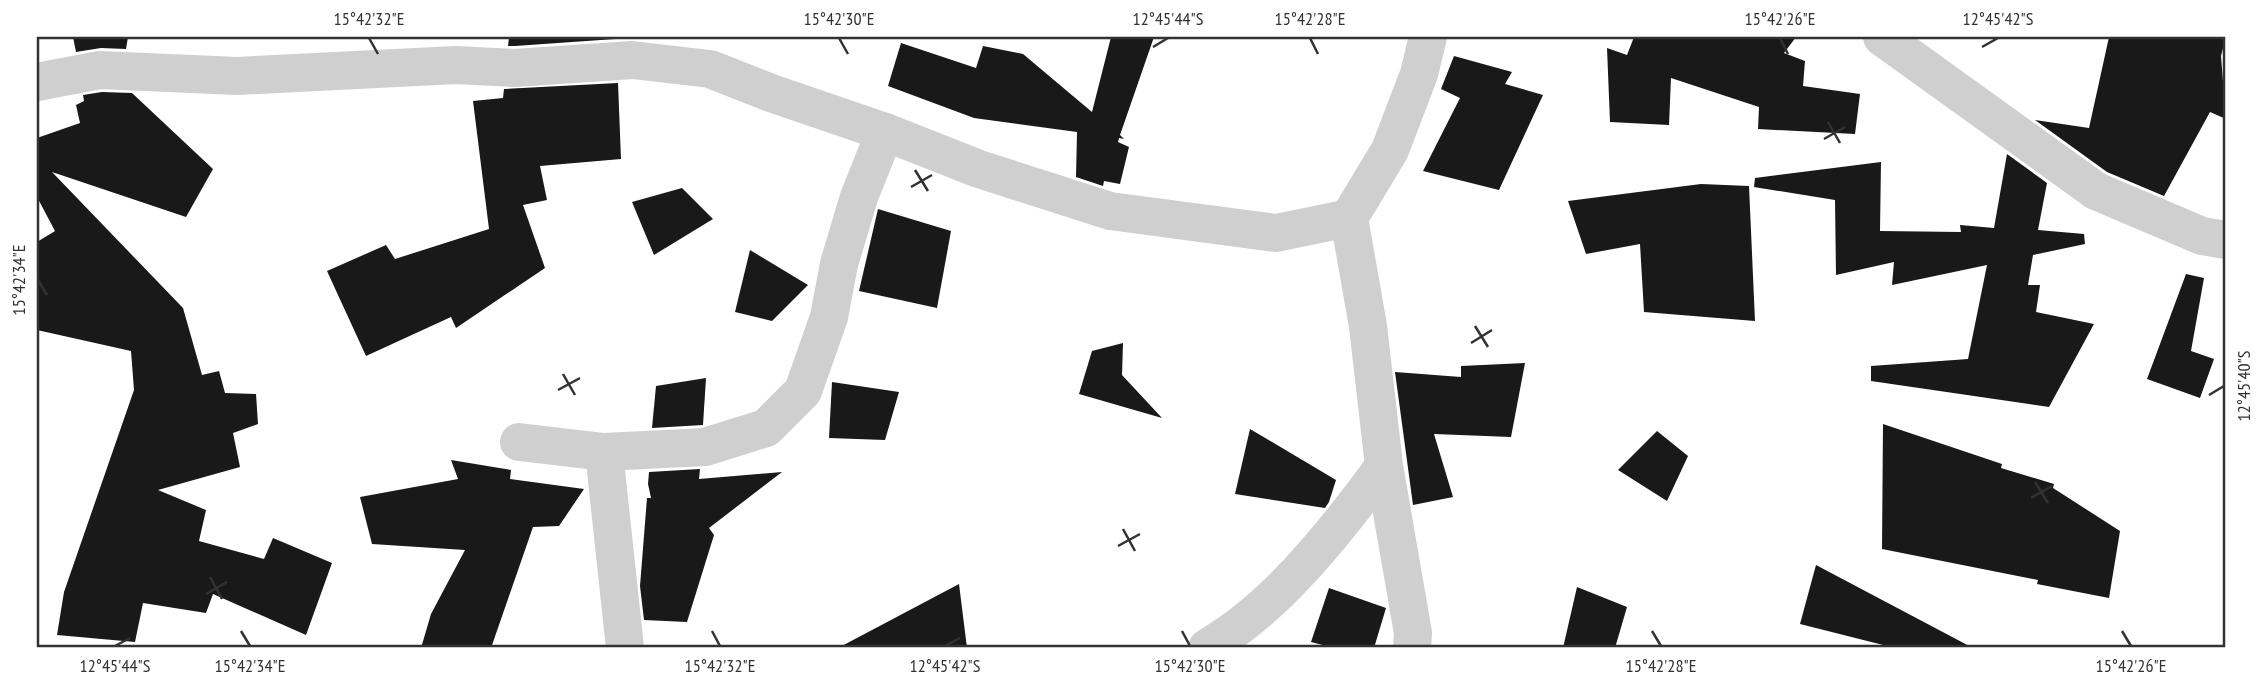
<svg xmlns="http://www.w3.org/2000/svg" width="2263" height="685" font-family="'PT Sans Narrow',sans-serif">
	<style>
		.building { fill: #191919 }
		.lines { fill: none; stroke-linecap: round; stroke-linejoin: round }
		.minor { stroke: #cfcfcf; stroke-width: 38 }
		.ticks { fill: none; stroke: #323232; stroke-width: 2.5 }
		.neatline { fill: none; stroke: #323232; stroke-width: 2.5 }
		.ticks-label { font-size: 18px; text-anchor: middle; fill: #323232 }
	</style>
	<rect width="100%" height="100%" fill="#fff"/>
	<!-- building -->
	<g class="building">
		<polygon points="73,37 128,37 126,49 101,48 76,52"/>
		<polygon points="509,37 615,37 615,39 515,46 508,46"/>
		<polygon points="1111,37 1154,37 1120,135 1124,139 1119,138 1118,142 1129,147 1120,184 1104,181 1103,186 1076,177 1077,132 974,118 888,86 901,43 976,68 983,46 1023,54 1092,112"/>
		<polygon points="1634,37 1796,37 1784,53 1805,61 1803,86 1860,94 1855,134 1758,129 1759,107 1671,78 1669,125 1610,122 1607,48 1627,55"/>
		<polygon points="2109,37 2226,37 2221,56 2226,119 2210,112 2164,196 2107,172 2035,120 2089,128"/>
		<polygon points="1454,56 1512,72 1505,84 1543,95 1499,190 1423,171 1460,98 1441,89"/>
		<polygon points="618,83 621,159 540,166 547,200 523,205 545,268 456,328 451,317 366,356 327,271 386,245 395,259 489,229 473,101 503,98 504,89"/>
		<polygon points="102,92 132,93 213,169 186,217 52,172 183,308 202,375 219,371 225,393 256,394 258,424 233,433 240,467 158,490 206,510 199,541 264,559 273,538 332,563 306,635 213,594 206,613 143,603 135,642 57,635 64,592 134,390 131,351 37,330 37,242 55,231 37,197 37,138 80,123 76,105 84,101 83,95"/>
		<polygon points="2007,154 2047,183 2038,230 2084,234 2085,244 2033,255 2028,285 2040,285 2036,312 2094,324 2049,407 1871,381 1871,366 1968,359 1987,265 1892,285 1894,262 1836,275 1835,200 1754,187 1755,178 1881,162 1880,231 1961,232 1960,225 1994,228"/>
		<polygon points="1701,184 1749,186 1755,321 1644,312 1640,244 1586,254 1568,201"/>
		<polygon points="682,188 713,219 654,255 632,202"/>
		<polygon points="878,209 951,231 937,308 859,291"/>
		<polygon points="750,250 808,285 772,321 735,312"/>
		<polygon points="2186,274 2204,278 2191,351 2214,359 2200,398 2147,379"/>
		<polygon points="1123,343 1122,375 1162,418 1079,394 1092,351"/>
		<polygon points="1525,363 1511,437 1434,434 1453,497 1413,505 1395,372 1461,377 1461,366"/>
		<polygon points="706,378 703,425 652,428 656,386"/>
		<polygon points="832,382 899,392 885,440 829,438"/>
		<polygon points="1883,424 2002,464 2001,468 2054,484 2053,488 2120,531 2109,598 2037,584 2038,580 1882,549"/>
		<polygon points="1250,429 1336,480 1329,502 1325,508 1235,494"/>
		<polygon points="1657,431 1688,456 1667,501 1618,470"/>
		<polygon points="451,460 511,470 510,479 584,489 559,526 533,527 491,648 421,648 431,614 465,550 372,544 360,497 458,479"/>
		<polygon points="700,469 699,479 782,472 709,528 714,535 687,622 644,620 640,586 647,498 651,498 648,484 649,472"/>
		<polygon points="1816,565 1973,648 1895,648 1800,624"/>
		<polygon points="959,584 967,648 838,648"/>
		<polygon points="1577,587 1627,607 1615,648 1563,648"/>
		<polygon points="1329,588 1386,608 1374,648 1334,648 1311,642"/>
	</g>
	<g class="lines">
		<!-- minor -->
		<g class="minor">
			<polyline points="1882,37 2096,191 2202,236 2226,240"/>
			<polyline points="37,82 100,70 237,76 456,65 515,68 632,60 710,69 771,93 885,132 979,169 1110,211 1276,233 1349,218"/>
			<polyline points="519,442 604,452 705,447 766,428 803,391 829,317 839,264 859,197 885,132"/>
			<polyline points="604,452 625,648"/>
			<path d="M1207,648C1221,639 1235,630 1247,620C1297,581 1347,517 1384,466"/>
			<polyline points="1412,648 1413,633 1384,466 1368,326 1349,218 1390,150 1419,74 1428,37"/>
		</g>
	</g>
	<!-- ticks -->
	<path class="ticks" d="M369,38L378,54M839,38L848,54M1310,38L1318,54M1780,38L1788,54M1153,47L1168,38M1982,47L1998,38M1828,122L1840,143M1824,139L1845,127M915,170L928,191M911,187L932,175M38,280L47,295M1475,326L1488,347M1471,343L1492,330M563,374L575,395M558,390L580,378M2209,395L2224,386M2035,482L2048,503M2031,498L2052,486M1123,529L1135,551M1118,546L1140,534M210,577L222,599M206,594L227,582M241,631L250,646M712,631L720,646M1182,631L1190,646M1652,631L1661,646M2122,631L2131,646M115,646L130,638M945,646L960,638"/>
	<!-- border -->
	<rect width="2263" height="685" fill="none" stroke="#ffffff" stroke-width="77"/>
	<rect x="38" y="38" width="2186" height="608" class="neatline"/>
	<g class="ticks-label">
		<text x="369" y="25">15°42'32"E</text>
		<text x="839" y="25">15°42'30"E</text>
		<text x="1168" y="25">12°45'44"S</text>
		<text x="1310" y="25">15°42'28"E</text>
		<text x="1780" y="25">15°42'26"E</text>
		<text x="1998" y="25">12°45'42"S</text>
		<text transform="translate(19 280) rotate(-90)" y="6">15°42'34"E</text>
		<text transform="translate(2244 386) rotate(-90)" y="6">12°45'40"S</text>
		<text x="115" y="672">12°45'44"S</text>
		<text x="250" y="672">15°42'34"E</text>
		<text x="720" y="672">15°42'32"E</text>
		<text x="945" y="672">12°45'42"S</text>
		<text x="1190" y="672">15°42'30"E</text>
		<text x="1661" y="672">15°42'28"E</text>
		<text x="2131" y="672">15°42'26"E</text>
	</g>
</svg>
